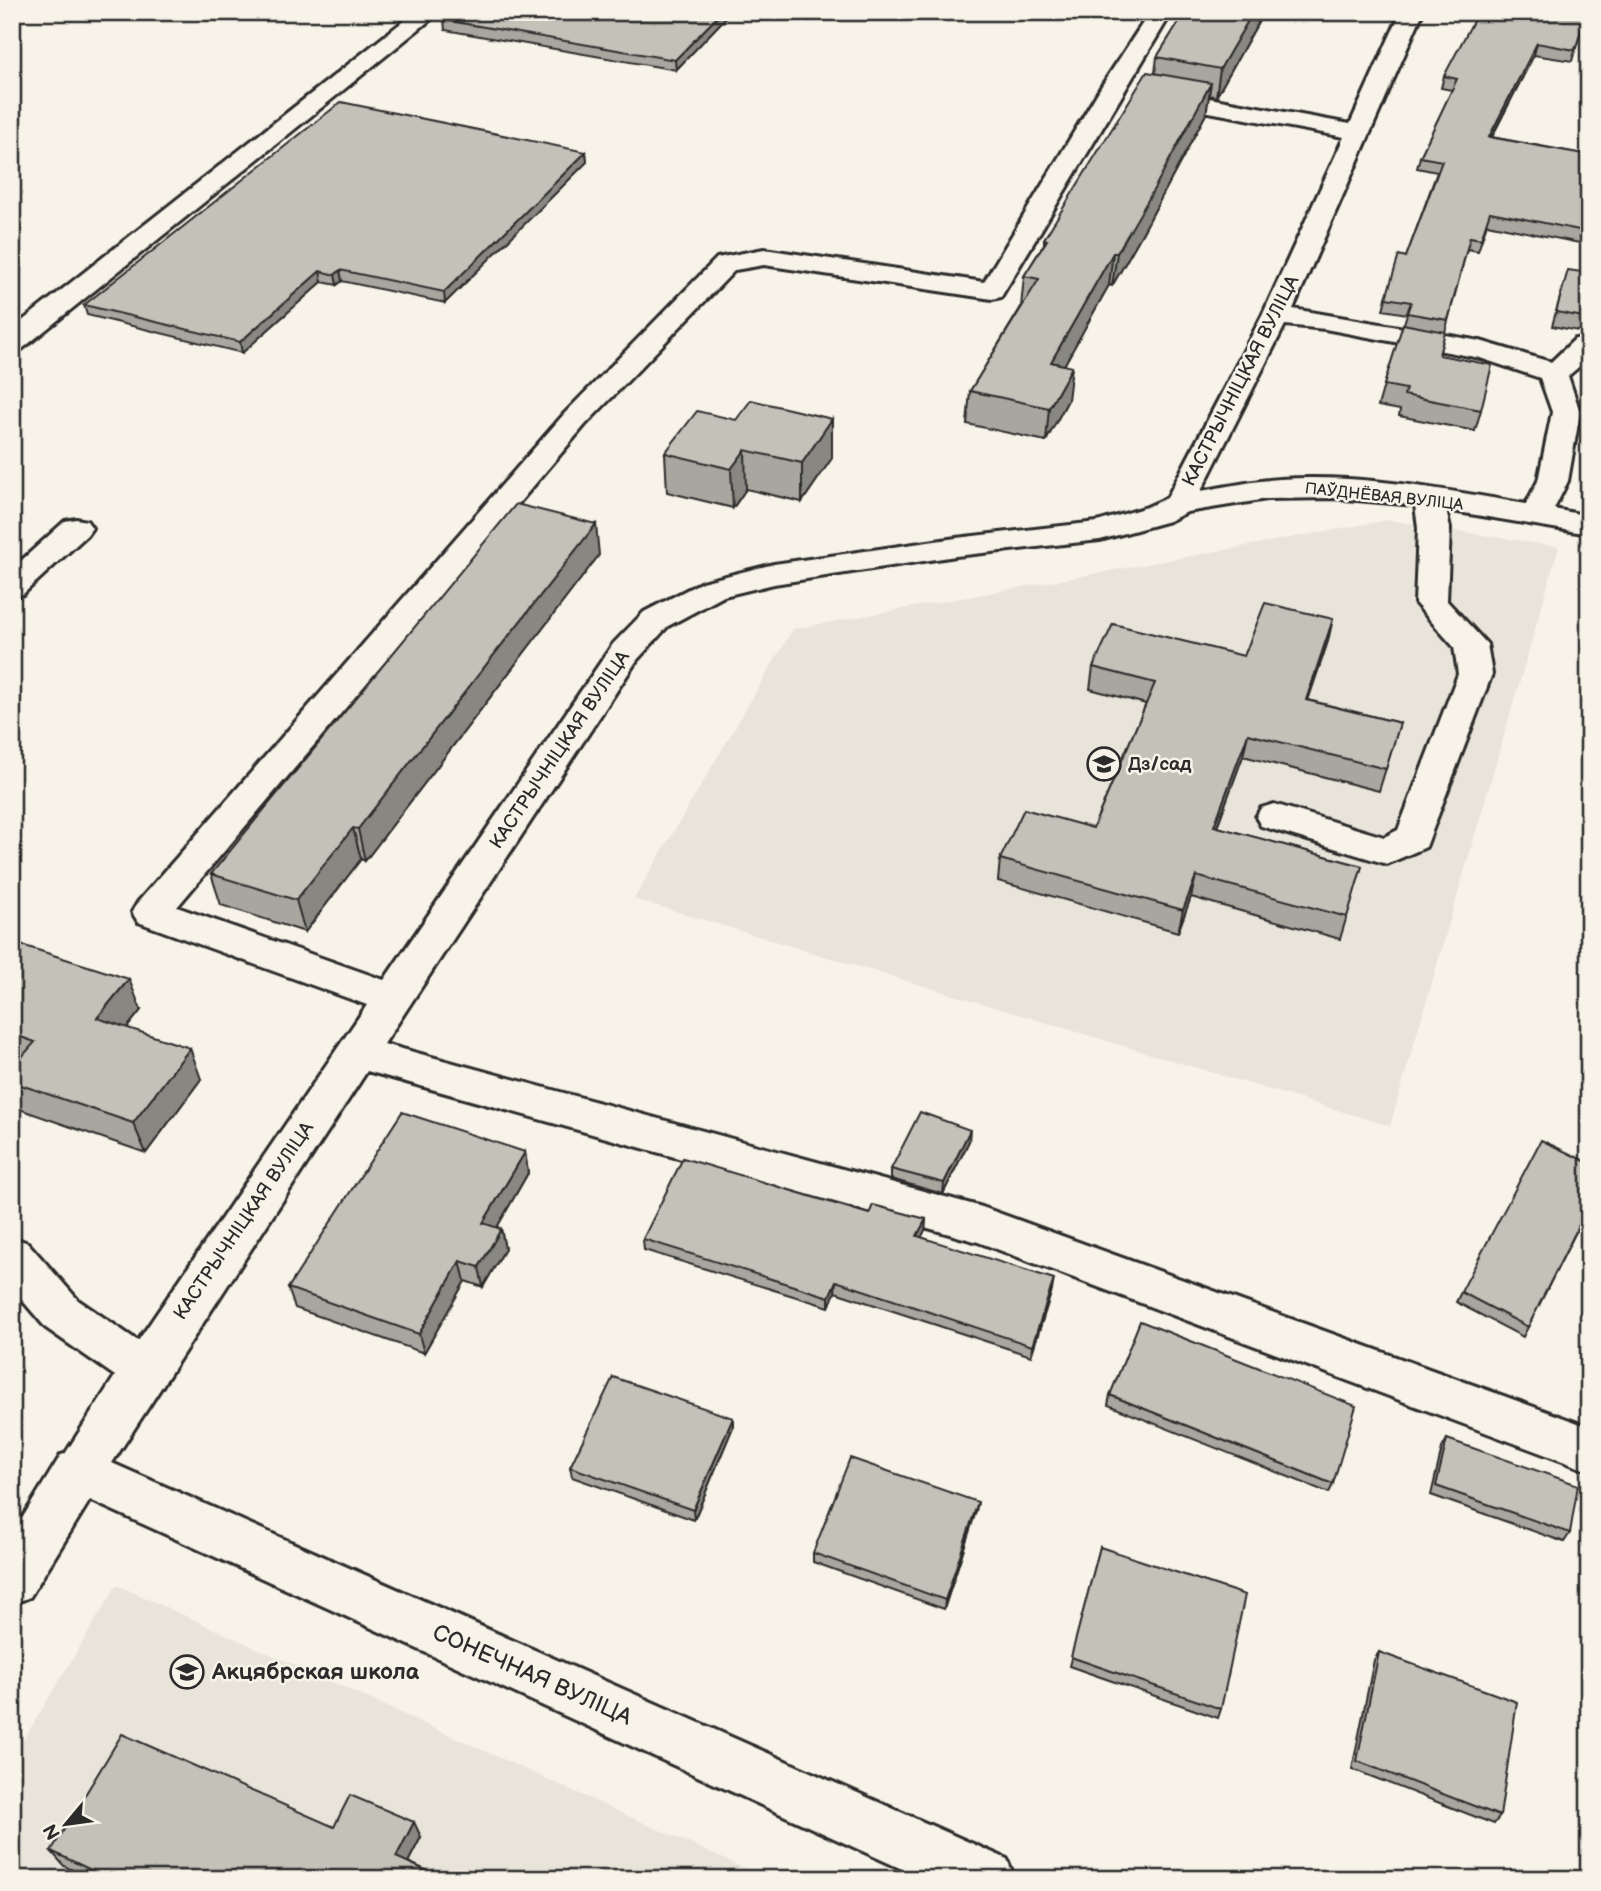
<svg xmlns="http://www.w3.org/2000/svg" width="1601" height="1891" font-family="'Balsamiq Sans',sans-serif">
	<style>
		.built { fill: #e8e4da }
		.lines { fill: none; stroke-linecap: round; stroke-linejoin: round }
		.minor-casing { stroke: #2b2b2b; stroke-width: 6 }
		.minor { fill: #f7f3e8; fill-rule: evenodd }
		.wall { fill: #a9a69f; stroke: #2b2b2b; stroke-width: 2 }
		.shaded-wall { fill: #898782; stroke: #2b2b2b; stroke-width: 2 }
		.building { fill: #c4c1b9; stroke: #2b2b2b; stroke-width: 2 }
		.labels { text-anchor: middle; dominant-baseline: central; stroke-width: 5; stroke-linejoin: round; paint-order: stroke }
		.far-street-label { font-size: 16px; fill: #2b2b2b; stroke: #f7f3e8 }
		.street-label { font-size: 19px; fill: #2b2b2b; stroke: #f7f3e8 }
		.poi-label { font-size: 19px; font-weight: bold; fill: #2b2b2b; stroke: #f7f3e8; text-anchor: start }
		.near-poi-label { font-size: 23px; font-weight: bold; fill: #2b2b2b; stroke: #f7f3e8; text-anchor: start }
		.near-street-label { font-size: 23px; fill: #2b2b2b; stroke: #f7f3e8 }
	</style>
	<rect width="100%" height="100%" fill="#f7f3e8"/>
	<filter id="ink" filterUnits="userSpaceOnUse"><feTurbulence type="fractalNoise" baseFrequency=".0143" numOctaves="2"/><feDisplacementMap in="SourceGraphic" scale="14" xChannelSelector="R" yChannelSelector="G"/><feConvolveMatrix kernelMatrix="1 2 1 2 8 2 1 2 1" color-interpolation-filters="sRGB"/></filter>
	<g filter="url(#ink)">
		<!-- built -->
		<g class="built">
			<polygon points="1388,520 1559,547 1390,1126 634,899 793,629"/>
			<polygon points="117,1585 768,1879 12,1879 12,1759"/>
		</g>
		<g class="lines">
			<defs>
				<g id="minor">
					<polygon points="415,12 440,12 22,349 12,351 12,329"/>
					<path d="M1150,12H1172L1001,297L992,299L764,265L735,270L585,425L177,907L384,980L613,644L644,612L702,582L774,564L956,538L1097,522L1147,507L1167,498L1262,316L1344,137L1155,102L1147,100L1143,95L1147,90L1155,88L1350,124L1401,12H1423L1293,309L1480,341L1551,362L1575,339L1589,338V358L1568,376L1580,412L1568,481L1554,509L1589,516V534L1446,510L1450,528L1447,601L1487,644L1492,674L1426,847L1387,864L1261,826L1256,817L1261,808L1274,804L1384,837L1398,830L1458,674L1454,647L1415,603L1418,528L1415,505L1333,498L1267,499L1187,512L1169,521L1100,540L956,556L774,584L724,596L668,626L637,660L384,1044L982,1207L1589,1427V1471L978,1242L367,1071L112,1463L1007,1859L1015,1879H924L90,1500L30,1597L12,1604V1535L61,1455L65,1454L115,1376L46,1328L12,1288V1237L28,1243L78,1300L138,1341L367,1005L138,922L132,912L138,902L565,413L717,258L764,249L984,282L1101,87ZM1285,325L1325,329L1480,358L1540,378L1552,412L1538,481L1526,504C1446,490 1362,474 1280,479C1254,481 1227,486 1201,491Z"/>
					<polygon points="76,519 87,521 92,528 87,535 23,594 12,597 12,569 65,521"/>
				</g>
			</defs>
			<!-- minor casing -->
			<use href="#minor" class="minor-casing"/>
			<!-- minor -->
			<use href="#minor" class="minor"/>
		</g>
		<!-- wall -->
		<g class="wall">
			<polygon points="731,12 676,70 445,30 444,20"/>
			<polygon points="1185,12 1264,12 1216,97 1209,95 1206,114 1143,232 1112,286 1109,285 1064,365 1068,400 1046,441 967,424 970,391 1021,307 1024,276 1044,244 1044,239 1155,73 1157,57"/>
			<polygon points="1587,12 1572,61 1534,55 1492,137 1589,155 1589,245 1487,224 1478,251 1467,249 1439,355 1481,410 1475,431 1399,416 1400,410 1378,406 1384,385 1407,314 1383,310 1386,298 1406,257 1437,172 1417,168 1420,157 1452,90 1441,88 1444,76"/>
			<polygon points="586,152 587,162 445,303 342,281 337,285 322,282 242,353 87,315 84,305"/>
			<polygon points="1589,273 1589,333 1552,326 1564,283"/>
			<polygon points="832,419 832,458 802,502 746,489 733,508 667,492 665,453 736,420"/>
			<polygon points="599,555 365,861 361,859 305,932 221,905 211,874"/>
			<polygon points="1328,641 1308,700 1400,723 1379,791 1243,756 1217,827 1362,866 1340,939 1191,897 1178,932 998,881 1000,859 1093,828 1146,704 1090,689 1093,667 1244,656"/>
			<polygon points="12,942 141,1010 127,1028 201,1079 146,1153 19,1109 12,1096 12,1068 18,1062 12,1060"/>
			<polygon points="969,1141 943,1194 891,1179 891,1169"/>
			<polygon points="525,1152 528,1173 497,1227 501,1229 505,1249 483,1287 465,1281 424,1353 295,1308 288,1288"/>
			<polygon points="1589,1163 1589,1226 1581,1222 1523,1337 1456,1302 1461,1292"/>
			<polygon points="869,1214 926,1219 925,1230 921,1237 1052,1290 1031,1356 835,1292 829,1307 644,1250 643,1239"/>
			<polygon points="1110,1395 1333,1484 1329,1493 1108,1405"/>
			<polygon points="733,1418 733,1427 694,1520 572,1477 570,1467"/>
			<polygon points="1447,1439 1570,1533 1564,1542 1431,1495 1442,1448"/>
			<polygon points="976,1511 944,1609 813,1562 813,1553"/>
			<polygon points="1100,1547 1221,1709 1218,1718 1069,1666"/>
			<polygon points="1379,1652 1500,1816 1494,1824 1352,1769 1374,1660"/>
			<polygon points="334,1827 421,1837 408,1862 445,1879 91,1879 64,1866 51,1851"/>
		</g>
		<!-- shaded-wall -->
		<g class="shaded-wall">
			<polygon points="722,12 731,12 676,70 675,60"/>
			<polygon points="1253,12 1264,12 1216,97 1220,69"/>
			<polygon points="1537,43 1534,55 1486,148 1489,137"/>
			<polygon points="1211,83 1206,114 1143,232 1112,286 1117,253"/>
			<polygon points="586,152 587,162 445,303 444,292"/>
			<polygon points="1113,253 1109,285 1047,396 1051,362"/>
			<polygon points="340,270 342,281 337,285 335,275"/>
			<polygon points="320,271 322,282 242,353 240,342"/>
			<polygon points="1072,367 1068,400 1046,441 1049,408"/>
			<polygon points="832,419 832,458 802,502 802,463"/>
			<polygon points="745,450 746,489 733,508 731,469"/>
			<polygon points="596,524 599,555 365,861 358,829"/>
			<polygon points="1333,619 1328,641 1301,721 1306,700"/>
			<polygon points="1248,734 1243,756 1209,848 1214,826"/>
			<polygon points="353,828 361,859 305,932 296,900"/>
			<polygon points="1196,876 1191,897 1178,932 1183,910"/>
			<polygon points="129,979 141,1010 110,1049 97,1018"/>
			<polygon points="190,1048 201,1079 146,1153 133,1123"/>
			<polygon points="970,1130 969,1141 943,1194 944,1183"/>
			<polygon points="525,1152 528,1173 488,1243 483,1223"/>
			<polygon points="926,1219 925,1230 917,1247 917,1236"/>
			<polygon points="501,1229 505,1249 483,1287 479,1267"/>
			<polygon points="460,1261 465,1281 424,1353 419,1334"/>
			<polygon points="1054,1279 1052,1290 1031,1356 1032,1346"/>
			<polygon points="836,1281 835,1292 829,1307 829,1297"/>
			<polygon points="733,1418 733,1427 694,1520 693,1510"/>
			<polygon points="978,1502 976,1511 944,1609 945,1600"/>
			<polygon points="414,1822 421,1837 403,1872 396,1857"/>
		</g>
		<!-- building -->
		<g class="building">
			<polygon points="453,12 722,12 675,60 444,20"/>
			<polygon points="1185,12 1253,12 1220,69 1157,57"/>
			<polygon points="1478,12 1587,12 1575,50 1537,43 1489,137 1589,155 1589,232 1490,212 1481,239 1470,237 1448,320 1407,313 1411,302 1386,298 1399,255 1406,257 1442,161 1420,157 1457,79 1444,76"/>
			<polygon points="1147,72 1211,83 1148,200 1117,253 1113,253 1051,362 1072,367 1049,408 970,391 1039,279 1024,276 1047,240 1044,239"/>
			<polygon points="341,102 586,152 444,292 340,270 335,275 320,271 240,342 84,305"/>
			<polygon points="1568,270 1589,273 1589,318 1556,312"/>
			<polygon points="1403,324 1445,332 1439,355 1492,365 1481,410 1404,395 1406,389 1384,385"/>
			<polygon points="751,400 832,419 802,463 745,450 731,469 665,453 697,411 736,420"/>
			<polygon points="516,504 596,524 358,829 353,828 296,900 211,874"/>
			<polygon points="1265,603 1333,619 1306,700 1400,723 1386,769 1248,734 1214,826 1362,866 1347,917 1196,876 1183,910 1000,859 1024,809 1093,828 1155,683 1093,667 1113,624 1244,656"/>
			<polygon points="12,942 129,979 97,1018 190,1048 133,1123 12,1082 12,1068 35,1042 12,1034"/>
			<polygon points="402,1112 525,1152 483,1223 501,1229 479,1267 460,1261 419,1334 288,1288"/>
			<polygon points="920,1112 970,1130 944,1183 891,1169"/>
			<polygon points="1541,1140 1589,1163 1589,1213 1586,1211 1528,1327 1461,1292"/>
			<polygon points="683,1158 869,1214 873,1205 926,1219 917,1236 1054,1279 1032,1346 836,1281 829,1297 643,1239"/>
			<polygon points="1140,1321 1356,1406 1333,1484 1110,1395"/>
			<polygon points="613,1377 733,1418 693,1510 570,1467"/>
			<polygon points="1447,1439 1578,1485 1570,1533 1436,1486"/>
			<polygon points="850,1458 978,1502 945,1600 813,1553"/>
			<polygon points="1100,1547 1245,1595 1221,1709 1071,1657"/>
			<polygon points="1379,1652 1517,1702 1500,1816 1357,1761"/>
			<polygon points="122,1734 334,1827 350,1795 414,1822 396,1857 445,1879 110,1879 51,1851"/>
		</g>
	</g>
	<!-- icons -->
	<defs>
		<symbol id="school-ring" viewBox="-11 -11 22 22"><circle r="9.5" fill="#f7f3e8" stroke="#2b2b2b" stroke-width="1.5"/><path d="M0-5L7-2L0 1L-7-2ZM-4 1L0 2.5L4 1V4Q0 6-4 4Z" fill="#2b2b2b"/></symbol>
	</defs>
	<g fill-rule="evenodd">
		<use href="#school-ring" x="1085" y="745" width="38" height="38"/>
		<use href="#school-ring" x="168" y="1653" width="38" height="38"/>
	</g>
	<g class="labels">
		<!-- far-street labels -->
		<g class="far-street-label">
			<text transform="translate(1384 497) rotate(6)">ПАЎДНЁВАЯ ВУЛІЦА</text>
		</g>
		<!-- street labels -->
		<g class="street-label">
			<text transform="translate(1241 381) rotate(-63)">КАСТРЫЧНІЦКАЯ ВУЛІЦА</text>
			<text transform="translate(560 750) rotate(-56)">КАСТРЫЧНІЦКАЯ ВУЛІЦА</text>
			<text transform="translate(244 1221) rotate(-56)">КАСТРЫЧНІЦКАЯ ВУЛІЦА</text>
		</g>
		<!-- poi labels -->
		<g class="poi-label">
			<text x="1128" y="764">Дз/сад</text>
		</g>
		<!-- near-poi labels -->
		<g class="near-poi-label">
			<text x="212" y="1672">Акцябрская школа</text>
		</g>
		<!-- near-street labels -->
		<g class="near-street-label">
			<text transform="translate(532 1675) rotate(24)">СОНЕЧНАЯ ВУЛІЦА</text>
		</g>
	</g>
	<!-- margin -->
	<rect width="1601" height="1891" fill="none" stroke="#f7f3e8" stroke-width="42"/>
	<rect x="21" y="21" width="1559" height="1849" fill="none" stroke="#2b2b2b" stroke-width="2.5" filter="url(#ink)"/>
	<!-- north arrow -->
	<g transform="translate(66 1824) rotate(241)" stroke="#f7f3e8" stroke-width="5" paint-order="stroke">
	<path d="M0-5L12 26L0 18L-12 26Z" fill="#2b2b2b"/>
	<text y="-10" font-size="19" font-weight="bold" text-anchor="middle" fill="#2b2b2b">N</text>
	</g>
</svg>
